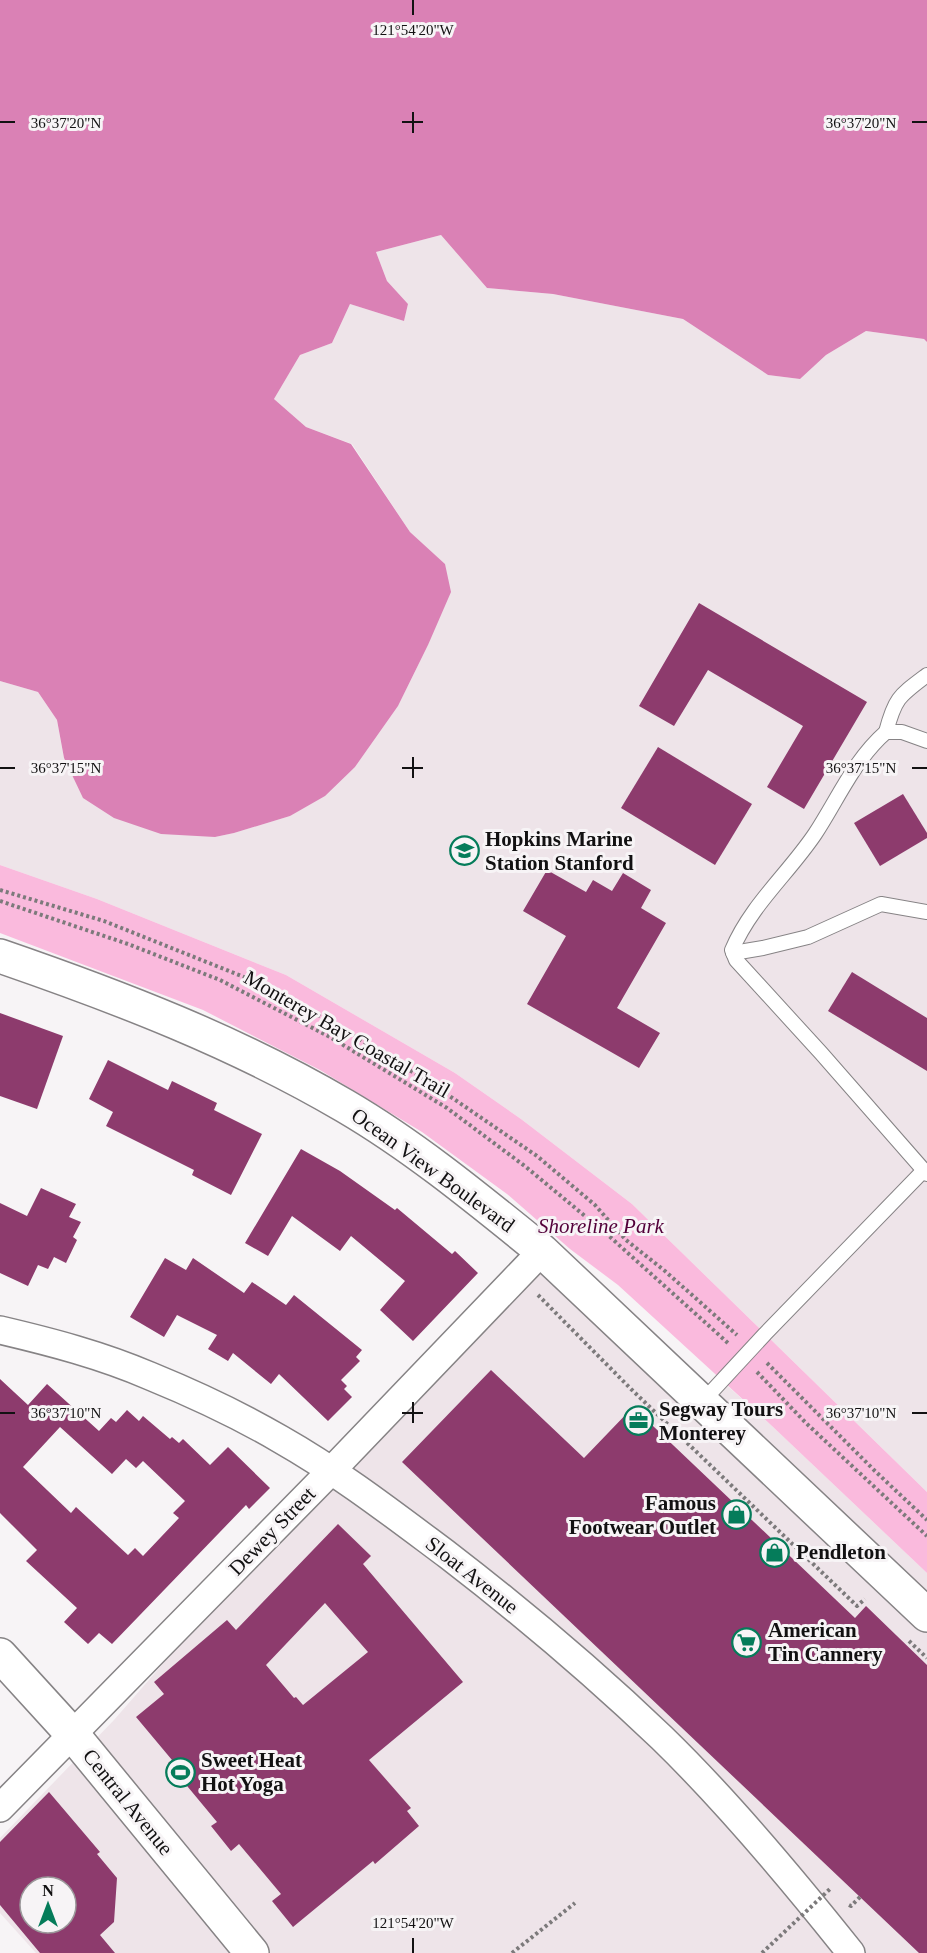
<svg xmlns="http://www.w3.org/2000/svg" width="927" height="1953" font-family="'Times New Roman',serif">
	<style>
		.built { fill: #eee4e9; fill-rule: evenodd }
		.green { fill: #fabadd }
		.water { fill: #da81b5 }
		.building { fill: #8d3b6d; fill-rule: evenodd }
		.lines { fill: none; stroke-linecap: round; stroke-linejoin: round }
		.service-casing { stroke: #868385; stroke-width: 16 }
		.minor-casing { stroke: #868385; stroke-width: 30 }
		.tertiary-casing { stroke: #868385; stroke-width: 36 }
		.secondary-casing { stroke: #868385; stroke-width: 36 }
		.path { stroke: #7c7a7b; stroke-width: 4; stroke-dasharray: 3 3; stroke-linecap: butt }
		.service { stroke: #fff; stroke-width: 14 }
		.minor { stroke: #fff; stroke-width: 27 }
		.tertiary { stroke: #fff; stroke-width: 33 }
		.secondary { stroke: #fff; stroke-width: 33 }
		.path-bridge { stroke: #7c7a7b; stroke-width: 4; stroke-dasharray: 3 3; stroke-linecap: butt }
		.ticks { fill: none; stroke: #121112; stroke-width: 2 }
		.labels { text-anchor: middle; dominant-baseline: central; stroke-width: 6; stroke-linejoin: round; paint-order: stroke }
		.poi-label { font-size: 21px; font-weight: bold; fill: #121112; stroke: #f7f4f6; text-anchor: start }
		.street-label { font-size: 21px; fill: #121112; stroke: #f7f4f6 }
		.park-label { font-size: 21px; font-style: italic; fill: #53013a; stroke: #f7f4f6 }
		.ticks-label { font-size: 15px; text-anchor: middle; fill: #121112; stroke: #f7f4f6; stroke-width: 6; stroke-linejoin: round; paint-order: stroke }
	</style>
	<rect width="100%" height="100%" fill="#f7f4f6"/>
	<!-- built -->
	<g class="built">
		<polygon points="441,235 487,288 553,294 683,319 768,375 800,379 826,355 866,331 924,339 927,342 927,1492 632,1204 521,1119 455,1073 286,975 97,899 0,865 0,681 38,692 57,720 64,759 215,837 234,833 290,816 355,767 398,706 428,645 445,564 410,532 352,444 306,427 274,399 300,355 332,343 350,304 404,321 408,304 387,281 376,252"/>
		<path d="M542,1251L703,1401L722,1381L772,1426L927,1573V1953H36L0,1913V1838L114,1720L331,1471ZM30,1887H66V1923H30Z"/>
	</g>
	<!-- green -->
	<polygon class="green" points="0,865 97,899 286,975 455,1073 521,1119 632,1204 927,1492 927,1573 772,1426 618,1285 570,1249 507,1194 422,1132 320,1070 203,1010 0,933"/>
	<!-- water -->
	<polygon class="water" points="0,0 927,0 927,342 924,339 866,331 826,355 800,379 768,375 683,319 553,294 487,288 441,235 376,252 387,281 408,304 404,321 350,304 332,343 300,355 274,399 306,427 351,444 410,532 445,564 451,592 428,645 398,706 355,767 325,796 290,816 234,833 215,837 161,834 114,818 83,798 64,758 57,720 38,692 0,681"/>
	<!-- building -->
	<g class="building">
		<polygon points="699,603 867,702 804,809 767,787 803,726 708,670 674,726 639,706"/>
		<polygon points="658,747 752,804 715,865 621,808"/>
		<polygon points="903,794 927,833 927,838 880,866 854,823"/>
		<polygon points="547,870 586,892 593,880 612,891 623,873 651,890 641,908 666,923 617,1008 660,1033 639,1068 527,1004 566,936 523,911"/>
		<polygon points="852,972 927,1018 927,1071 828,1011"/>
		<polygon points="0,1013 63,1036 37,1109 0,1096"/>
		<polygon points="108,1060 168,1090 172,1081 217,1103 214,1110 262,1134 231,1195 192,1175 194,1170 106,1126 113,1112 89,1099"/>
		<polygon points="301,1149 340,1171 395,1210 397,1208 452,1254 455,1251 478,1273 413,1341 380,1310 405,1281 351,1236 340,1251 292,1216 268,1256 245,1243"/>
		<polygon points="41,1188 76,1204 69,1217 81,1222 73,1237 77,1240 66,1263 54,1257 48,1269 38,1265 28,1286 0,1273 0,1203 27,1216"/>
		<polygon points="165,1258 186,1270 193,1258 244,1293 252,1282 286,1305 294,1295 362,1350 356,1357 360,1361 341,1380 347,1386 344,1389 352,1397 328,1421 279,1374 271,1384 233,1353 228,1361 208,1349 217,1335 177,1315 164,1337 130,1317"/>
		<polygon points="491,1370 584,1458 633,1407 855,1618 866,1606 927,1665 927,1953 919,1953 402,1462"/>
		<path d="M0,1379L28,1405L47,1384L99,1431L111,1418L116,1422L127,1410L139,1421L143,1416L170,1439L172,1437L179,1443L183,1439L210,1465L228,1447L270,1488L249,1509L246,1505L112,1644L99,1633L88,1644L64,1622L77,1608L26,1561L37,1550L0,1513ZM60,1427L112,1474L126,1459L136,1468L143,1461L185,1501L173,1513L179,1518L143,1556L135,1548L128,1555L76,1507L71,1513L23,1467Z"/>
		<path d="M338,1524L371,1556L363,1564L463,1682L369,1760L411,1808L407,1811L419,1826L375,1864L373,1861L293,1927L272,1901L281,1894L239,1844L231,1851L211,1826L217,1822L168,1763L172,1760L136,1717L164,1694L154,1682L227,1620L236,1630ZM325,1603L368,1652L303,1705L296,1697L294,1698L266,1665Z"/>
		<path d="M49,1792L100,1852L97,1854L117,1878L114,1922L100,1935L115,1953H40L0,1905V1842ZM30,1887H66V1923H30Z"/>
	</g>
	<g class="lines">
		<defs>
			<g id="service">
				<path d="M886,732C895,698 899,696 927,675"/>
				<path d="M927,741L902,732H886C854,760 838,799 815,834C788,874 751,905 732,950L736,960L821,1053L927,1174"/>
				<polyline points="733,953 763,948 808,937 881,904 927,912"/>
				<polyline points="703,1401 765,1334 924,1170"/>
			</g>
			<g id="minor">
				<path d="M0,1330C51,1342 101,1355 150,1376C194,1394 239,1415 280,1439C340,1473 394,1515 449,1556C523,1613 595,1674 662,1738C729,1803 793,1880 851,1953"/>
				<polyline points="0,1808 331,1471 542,1251"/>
			</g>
			<polyline id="tertiary" points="0,1655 73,1735 252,1953"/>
			<path id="secondary" d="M0,956C119,997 236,1042 345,1106C415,1147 479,1200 542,1251L927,1615"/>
		</defs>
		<!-- service casing -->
		<use href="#service" class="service-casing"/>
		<!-- minor casing -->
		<use href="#minor" class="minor-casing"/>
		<!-- tertiary casing -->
		<use href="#tertiary" class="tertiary-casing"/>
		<!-- secondary casing -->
		<use href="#secondary" class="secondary-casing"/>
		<!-- path -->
		<g class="path">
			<polyline points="0,890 104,921 244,977 335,1024 432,1084 537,1156 595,1205 626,1240 665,1271 737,1335"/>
			<polyline points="0,901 128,944 220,980 330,1037 447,1108 526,1167 609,1236 728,1343"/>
			<polyline points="538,1295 631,1389 857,1606 865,1599"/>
			<polyline points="767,1363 875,1471 927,1520"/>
			<polyline points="757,1372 806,1423 927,1536"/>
			<polyline points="909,1641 927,1658"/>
			<polyline points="849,1905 851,1906 860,1897"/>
			<polyline points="512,1953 575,1903"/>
		</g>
		<!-- service -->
		<use href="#service" class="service"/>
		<!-- minor -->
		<use href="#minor" class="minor"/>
		<!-- tertiary -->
		<use href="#tertiary" class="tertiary"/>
		<!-- secondary -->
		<use href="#secondary" class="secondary"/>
		<!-- path-bridge -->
		<polyline class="path-bridge" points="762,1953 831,1888"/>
	</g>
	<!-- ticks -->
	<path class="ticks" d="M413,0V15M413,112V133M0,122H15M402,122H423M912,122H927M413,757V778M0,768H15M402,768H423M912,768H927M413,1402V1423M0,1413H15M402,1413H423M912,1413H927M413,1938V1953"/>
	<!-- icons -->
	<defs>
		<symbol id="university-ring" viewBox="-11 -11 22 22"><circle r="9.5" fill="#f7f4f6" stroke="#057c5a" stroke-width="1.5"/><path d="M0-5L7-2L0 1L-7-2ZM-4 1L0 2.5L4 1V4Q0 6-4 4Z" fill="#057c5a"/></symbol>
		<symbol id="office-ring" viewBox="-11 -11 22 22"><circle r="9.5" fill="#f7f4f6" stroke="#057c5a" stroke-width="1.5"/><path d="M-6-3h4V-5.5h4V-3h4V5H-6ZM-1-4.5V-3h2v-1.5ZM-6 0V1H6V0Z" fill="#057c5a"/></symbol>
		<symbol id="shop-ring" viewBox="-11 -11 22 22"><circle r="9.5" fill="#f7f4f6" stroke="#057c5a" stroke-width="1.5"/><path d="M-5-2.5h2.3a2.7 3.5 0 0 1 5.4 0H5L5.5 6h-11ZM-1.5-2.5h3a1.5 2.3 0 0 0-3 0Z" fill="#057c5a"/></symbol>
		<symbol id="supermarket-ring" viewBox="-11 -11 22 22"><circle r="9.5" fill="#f7f4f6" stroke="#057c5a" stroke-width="1.5"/><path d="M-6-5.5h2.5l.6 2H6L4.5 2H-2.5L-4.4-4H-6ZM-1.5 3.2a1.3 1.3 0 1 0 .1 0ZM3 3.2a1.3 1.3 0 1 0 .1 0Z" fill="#057c5a"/></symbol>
		<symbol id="stadium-ring" viewBox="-11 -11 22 22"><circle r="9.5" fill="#f7f4f6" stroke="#057c5a" stroke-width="1.5"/><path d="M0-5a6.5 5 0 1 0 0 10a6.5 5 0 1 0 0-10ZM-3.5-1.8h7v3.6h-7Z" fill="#057c5a"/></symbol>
	</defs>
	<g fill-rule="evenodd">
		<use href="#university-ring" x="448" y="834" width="33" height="33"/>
		<use href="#office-ring" x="622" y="1404" width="33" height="33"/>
		<use href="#shop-ring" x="720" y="1498" width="33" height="33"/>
		<use href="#shop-ring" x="758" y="1536" width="33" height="33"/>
		<use href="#supermarket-ring" x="730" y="1626" width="33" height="33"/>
		<use href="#stadium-ring" x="164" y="1756" width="33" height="33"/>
	</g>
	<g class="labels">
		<!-- poi labels -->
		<g class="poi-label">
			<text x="485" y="839">Hopkins Marine<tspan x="485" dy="24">Station Stanford</tspan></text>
			<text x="659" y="1409">Segway Tours<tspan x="659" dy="24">Monterey</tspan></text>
			<text x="716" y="1503" text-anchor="end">Famous<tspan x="716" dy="24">Footwear Outlet</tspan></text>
			<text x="796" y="1552">Pendleton</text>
			<text x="768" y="1630">American<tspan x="768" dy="24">Tin Cannery</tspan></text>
			<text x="201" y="1760">Sweet Heat<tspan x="201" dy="24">Hot Yoga</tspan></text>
		</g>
		<!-- street labels -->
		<g class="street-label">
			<text transform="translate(347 1034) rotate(30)">Monterey Bay Coastal Trail</text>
			<text transform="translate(433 1170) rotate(36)">Ocean View Boulevard</text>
			<text transform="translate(272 1531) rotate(-46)">Dewey Street</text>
			<text transform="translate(472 1575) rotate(38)">Sloat Avenue</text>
			<text transform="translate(128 1802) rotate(51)">Central Avenue</text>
		</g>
		<!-- park labels -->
		<g class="park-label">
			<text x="601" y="1226">Shoreline Park</text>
		</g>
	</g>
	<g class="ticks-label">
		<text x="413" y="35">121°54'20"W</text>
		<text x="66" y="128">36°37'20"N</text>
		<text x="861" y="128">36°37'20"N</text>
		<text x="66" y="773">36°37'15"N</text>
		<text x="861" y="773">36°37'15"N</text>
		<text x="66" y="1418">36°37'10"N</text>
		<text x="861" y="1418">36°37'10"N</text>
		<text x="413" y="1928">121°54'20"W</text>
	</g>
	<!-- north arrow -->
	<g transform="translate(48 1905)"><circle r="28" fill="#f7f4f6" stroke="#9b999b" stroke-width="1.5"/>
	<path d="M0-4.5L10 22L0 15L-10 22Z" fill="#057c5a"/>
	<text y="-9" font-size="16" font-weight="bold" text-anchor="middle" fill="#121112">N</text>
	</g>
</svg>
